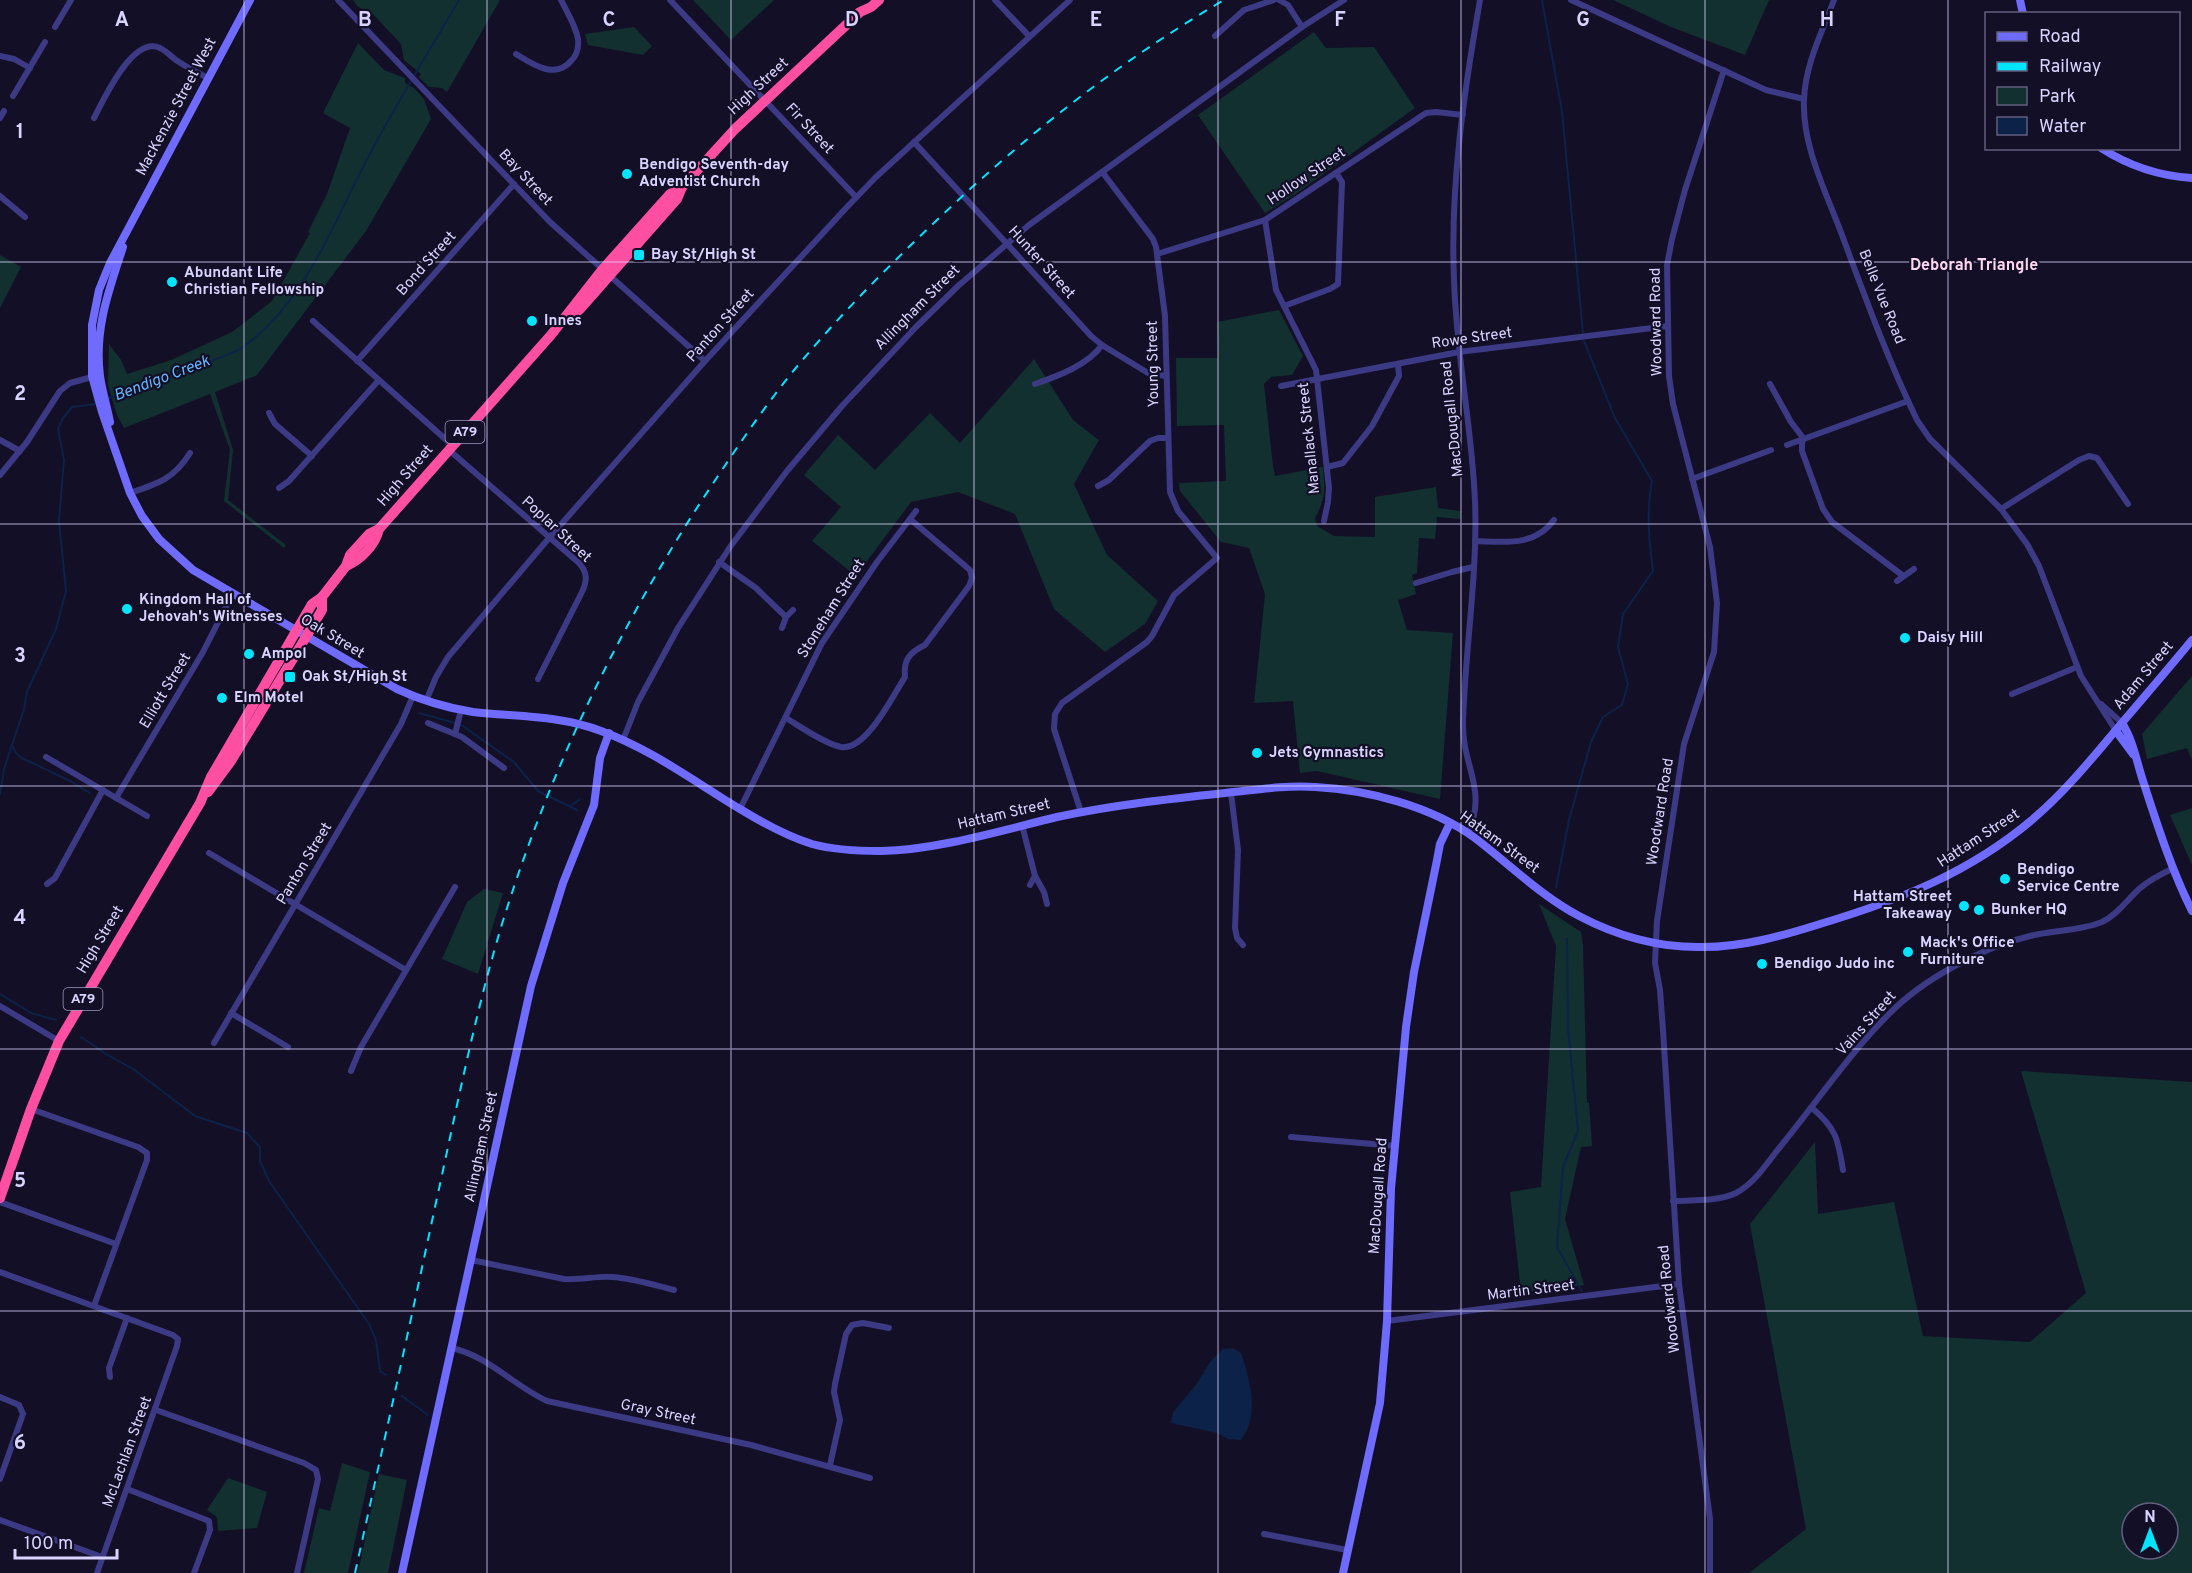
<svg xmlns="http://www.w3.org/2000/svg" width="2192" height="1573" font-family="Overpass,sans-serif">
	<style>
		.green { fill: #12302f; fill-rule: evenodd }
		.water { fill: #0c2248 }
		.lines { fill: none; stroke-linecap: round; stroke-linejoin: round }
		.stream { stroke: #0c2248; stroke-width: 2 }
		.street { stroke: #3d3a85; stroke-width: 6 }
		.secondary { stroke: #6f6bff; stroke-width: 8 }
		.highway { stroke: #ff4fa3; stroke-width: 10 }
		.rail { stroke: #00e5ff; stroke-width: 2; stroke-dasharray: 9 8; stroke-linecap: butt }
		.grid { fill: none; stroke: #d9d4ff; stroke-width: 1.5; stroke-opacity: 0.55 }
		.poi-dot { fill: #00e5ff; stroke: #130f26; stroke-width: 2 }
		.labels { text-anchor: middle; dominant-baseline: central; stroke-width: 4.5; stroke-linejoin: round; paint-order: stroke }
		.shield { fill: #130f26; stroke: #9e99be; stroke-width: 1.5 }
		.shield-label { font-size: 14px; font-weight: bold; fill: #d9d4ff }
		.street-label { font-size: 15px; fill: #d9d4ff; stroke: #130f26 }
		.poi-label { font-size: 15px; font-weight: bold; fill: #d9d4ff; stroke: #130f26; text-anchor: start }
		.neighbourhood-label { font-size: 16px; font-weight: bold; fill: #ffd6f0; stroke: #130f26 }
		.water-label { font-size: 16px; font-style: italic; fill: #62b6ff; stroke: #130f26 }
		.grid-label { font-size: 20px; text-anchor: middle; font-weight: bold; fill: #d9d4ff; stroke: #130f26; stroke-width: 4.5; stroke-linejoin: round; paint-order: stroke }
	</style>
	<rect width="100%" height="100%" fill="#130f26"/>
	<!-- green -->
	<g class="green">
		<polygon points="353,0 500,0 447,92 442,88 429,87 419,77 421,74 404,60 401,44 373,14 358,7"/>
		<polygon points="693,0 774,0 731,40"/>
		<polygon points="1613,0 1769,0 1745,55 1671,27"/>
		<polygon points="634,27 652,46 643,55 588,45 585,34"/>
		<polygon points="1314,32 1326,48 1374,47 1415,108 1297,193 1265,213 1198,115"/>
		<polygon points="358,43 384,70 405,78 405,83 414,88 424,99 431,119 366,231 257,375 215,392 233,450 228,500 286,545 284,548 224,501 230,450 210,394 124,428 117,415 108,385 109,344 121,360 127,374 171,360 232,332 272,301 310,233 308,232 327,194 350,128 323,113"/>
		<polygon points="0,255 21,267 0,308"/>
		<path d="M1279,310L1303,356L1292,375L1271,377L1264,384L1273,466L1275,476L1323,467C1325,491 1326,497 1315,518L1317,526L1334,536L1375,537V497L1436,487L1438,508L1461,511L1460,519L1437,517L1435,539L1419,538L1417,573L1412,575L1416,594L1398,600L1407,630L1453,633L1440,799L1317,771L1300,773L1293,701L1254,703L1265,594L1249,548L1221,542L1180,491L1179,483L1226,481L1224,425L1177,426L1176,358H1218L1217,322Z"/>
		<polygon points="1034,359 1073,420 1099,440 1074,484 1107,555 1158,601 1145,624 1105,652 1054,609 1015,514 958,492 911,502 856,576 812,541 841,507 804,475 838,435 875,470 930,413 960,443"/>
		<polygon points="2192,676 2192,760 2187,748 2147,759 2142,734"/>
		<polygon points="2192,808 2192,865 2170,815"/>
		<polygon points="484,889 503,893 478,974 442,959 467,902"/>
		<polygon points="1539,904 1581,932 1583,945 1587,1102 1589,1103 1592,1146 1581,1147 1565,1219 1584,1285 1521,1293 1510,1192 1541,1187 1556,946"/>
		<path d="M2021,1071L2192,1082V1573H1749L1806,1529L1750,1224L1815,1142L1818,1214L1894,1202L1923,1336L2030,1342L2086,1293ZM2132,1513H2168V1549H2132Z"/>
		<polygon points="342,1463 370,1472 348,1573 304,1573 319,1508 330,1511"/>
		<polygon points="379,1474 407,1480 388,1573 358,1573"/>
		<polygon points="228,1478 267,1492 257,1528 218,1531 217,1517 207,1510"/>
	</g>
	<!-- water -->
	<path class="water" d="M1233,1348L1241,1353C1250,1379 1260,1415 1241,1440L1228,1439L1217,1433L1171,1423L1173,1412L1196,1385L1210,1362L1223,1349Z"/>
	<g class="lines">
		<!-- stream -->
		<g class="stream">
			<polyline points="1542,0 1562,112 1583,333"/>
			<path d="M107,399C134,388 160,378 188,368C205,362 228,357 243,347C308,301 335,217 372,150C399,99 430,50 459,0"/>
			<polyline points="419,713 455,723"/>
			<polyline points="460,724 514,762 538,791 577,810"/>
			<polyline points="12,745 16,753 22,758 70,781 90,793"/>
			<polyline points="0,794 4,769 24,709 27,692 56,629 66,591 59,521 64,460 58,429 63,418 72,407 96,404"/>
			<polyline points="572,805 579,800"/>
			<path d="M1556,887L1569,820L1591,742L1603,717L1622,705L1628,684L1618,647L1623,614L1653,571C1649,540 1646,512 1652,481L1615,418L1584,341"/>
			<polyline points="1567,938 1568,1028 1578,1131 1563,1167 1557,1247 1582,1291"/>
			<polyline points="0,994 31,1013 56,1020"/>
			<polyline points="81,1037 106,1054 133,1069 195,1116 247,1133 260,1147 260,1161 269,1181 369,1324 376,1340 380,1371 386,1375"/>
			<polyline points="402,1396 428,1415"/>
		</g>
		<!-- street -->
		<g class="street">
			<polyline points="338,0 550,222 705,361"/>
			<polyline points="670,0 856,197"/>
			<polyline points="995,0 1029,36"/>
			<polyline points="1279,0 1288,5 1302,27"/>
			<polyline points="1571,0 1766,90 1804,99"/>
			<path d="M1834,0C1822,32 1805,65 1804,100C1802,146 1826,192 1842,235C1865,297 1888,360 1917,420L1930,439L2001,509L2027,544L2039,566L2081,676L2116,731"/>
			<polyline points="55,27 71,0"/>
			<polyline points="1215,36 1244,10 1274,0"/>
			<path d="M516,54C532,64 555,80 571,61C577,55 579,48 578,39C576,26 567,12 561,0"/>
			<polyline points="0,56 14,59 30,68"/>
			<polyline points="13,96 45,42"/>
			<polyline points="0,118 4,111"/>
			<path d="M94,118C104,99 133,35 160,48C167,51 172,58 179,62C188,68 198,73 208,78"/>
			<polyline points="914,142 1091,336 1102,345 1148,373 1166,376"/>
			<polyline points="0,196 25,217"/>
			<polyline points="1265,220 1276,290 1316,370 1329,488 1328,502 1324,521"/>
			<polyline points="1157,254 1265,220 1426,113 1436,112 1463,115"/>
			<polyline points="1284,306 1330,289 1338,284 1342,182 1336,173"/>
			<polyline points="313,321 453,446"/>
			<polyline points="357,361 514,184"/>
			<path d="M1035,384C1058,376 1088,365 1102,345"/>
			<polyline points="1770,384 1791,422 1804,439"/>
			<polyline points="1281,386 1459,352 1668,326"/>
			<polyline points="269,413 275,424 312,456"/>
			<polyline points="0,440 20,451"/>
			<polyline points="1802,441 1802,451 1823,509 1832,522 1902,575"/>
			<polyline points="1787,445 1908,401"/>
			<path d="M449,450L579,563C588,573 587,581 582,592L538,679"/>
			<polyline points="1327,467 1343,463 1372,426 1399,376 1398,364"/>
			<polyline points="0,475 27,442 60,391 70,383 96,376"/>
			<polyline points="1692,479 1771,450"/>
			<polyline points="1098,486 1109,480 1150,441 1158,438 1168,438"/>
			<polyline points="279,488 289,481 378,381"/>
			<path d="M130,493C157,484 174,479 190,453"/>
			<polyline points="2001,509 2079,460 2089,456 2097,458 2128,504"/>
			<path d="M1475,541C1505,542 1534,547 1554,520"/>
			<polyline points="719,562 756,588 786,617"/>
			<polyline points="1897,581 1914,569"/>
			<polyline points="1416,583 1452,572 1473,567"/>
			<polyline points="782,628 786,617 793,610"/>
			<polyline points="2012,694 2077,667"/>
			<polyline points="426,701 436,677 448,657 549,538 705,361 847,207 876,177 1070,0"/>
			<polyline points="2101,704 2122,723"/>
			<path d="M786,718C801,727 825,744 841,747C866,751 892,697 905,677C903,660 910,652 925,645L969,586L972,578L970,570L910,519"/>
			<polyline points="428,723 462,737 504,768"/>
			<polyline points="455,734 461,710"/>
			<polyline points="623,740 638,702 678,628 730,547 787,471 842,406 916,327 958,286 1029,225 1302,27 1344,0"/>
			<polyline points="46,757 147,816"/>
			<polyline points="1231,793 1238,850 1235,928 1237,938 1243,945"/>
			<polyline points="116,798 203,652 233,593"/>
			<polyline points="740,809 822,643 877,562 916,511"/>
			<polyline points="1081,812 1054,729 1055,714 1062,703 1147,642 1152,636 1174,595 1217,558 1178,511 1170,492 1165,316 1156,247 1153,239 1103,173"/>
			<polyline points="1022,825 1035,876 1044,892 1047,904"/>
			<path d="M1468,833C1488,789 1462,766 1463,723C1465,649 1478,574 1475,501C1472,427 1456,354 1454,279C1450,186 1464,92 1480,0"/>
			<polyline points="209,853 406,970"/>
			<polyline points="47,884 55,878 103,790"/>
			<polyline points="1030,885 1035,876"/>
			<polyline points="0,1006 59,1041"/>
			<polyline points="231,1013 288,1047"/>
			<polyline points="214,1043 401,724 413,696"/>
			<polyline points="351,1071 361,1047 455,887"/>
			<path d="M1812,1108C1836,1128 1838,1139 1843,1170"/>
			<polyline points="31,1109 138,1147 147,1153 147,1160 94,1306"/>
			<polyline points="1291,1137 1396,1146"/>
			<path d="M1673,1201C1693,1200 1717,1202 1736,1193C1754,1184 1767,1163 1780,1147C1816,1103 1849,1054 1889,1014C1923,979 1983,947 2030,936C2054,930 2080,931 2102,922C2117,915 2127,900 2139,889C2149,880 2161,874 2174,868"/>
			<polyline points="0,1202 116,1244"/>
			<path d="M471,1260L564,1279C581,1280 596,1276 612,1277C632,1278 654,1285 674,1290"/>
			<polyline points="0,1272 173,1335 178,1339 177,1346 97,1573"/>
			<polyline points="1387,1321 1679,1284"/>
			<path d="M451,1348C487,1355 514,1386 547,1401L751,1445L870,1478"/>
			<polyline points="110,1377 109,1368 127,1318"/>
			<polyline points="0,1397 19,1405 23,1414 0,1479"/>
			<polyline points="156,1410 304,1463 316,1470 318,1479 297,1573"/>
			<polyline points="830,1465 840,1420 834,1392 835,1384 846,1334 852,1325 863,1323 889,1328"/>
			<polyline points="127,1489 209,1521 210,1530 194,1573"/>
			<polyline points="0,1520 102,1557"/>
			<polyline points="1264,1534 1347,1550"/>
			<polyline points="1710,1573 1710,1519 1679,1284 1663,1030 1660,990 1655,963 1657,921 1684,744 1714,652 1717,603 1710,547 1673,404 1669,376 1667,265 1672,239 1685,190 1724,70"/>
		</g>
		<!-- secondary -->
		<g class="secondary">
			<path d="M250,0L110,263L99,290L92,325V376L102,412L130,493L142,516L159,539L193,570L397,689C421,700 447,708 473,712C517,717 559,715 601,731C651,749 695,782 740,809C763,823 786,836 812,844C834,850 858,851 881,851C937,850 1003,830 1057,817C1113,805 1169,799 1225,793C1255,790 1285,785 1315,787C1368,790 1431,806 1475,838C1509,864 1541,896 1579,916C1617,936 1660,948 1703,947C1743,947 1782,936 1820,924C1900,900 1969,873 2033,819C2067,790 2093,757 2121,724C2145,696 2169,668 2192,640"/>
			<polyline points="2020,0 2023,14"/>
			<path d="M2101,148C2129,166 2159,176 2192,178"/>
			<path d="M110,422C107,406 102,391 100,376C94,329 109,290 123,247"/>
			<path d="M2122,723C2134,742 2137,764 2144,784C2158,827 2172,871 2192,911"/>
			<polyline points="2116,731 2133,754"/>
			<polyline points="402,1573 531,986 563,883 594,805 600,758 609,733"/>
			<polyline points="1343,1573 1380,1403 1387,1321 1391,1189 1406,1027 1414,972 1437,860 1440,844 1450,823"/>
		</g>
		<!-- highway -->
		<g class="highway">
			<polyline points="567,321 581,308 677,199 682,187"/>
			<path d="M346,566C361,560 375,545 379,529"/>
			<polyline points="208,792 231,761 306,637 322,610 322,597"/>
			<polyline points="0,1198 31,1109 59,1041 200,803 211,777 312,604 322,597 346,566 350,555 369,534 379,529 551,335 602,270 670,194 682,187 735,129 860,12 871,7 879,0"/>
		</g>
		<!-- rail -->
		<path class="rail" d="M355,1573C382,1451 409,1329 435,1207C456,1112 474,1017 502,924C552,762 627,610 722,470C748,431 775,392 805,357C856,297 912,243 969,190C1048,118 1132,54 1224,0"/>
	</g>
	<!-- grid -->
	<path class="grid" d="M244,0V1573M487,0V1573M731,0V1573M974,0V1573M1218,0V1573M1461,0V1573M1705,0V1573M1948,0V1573M0,262H2192M0,524H2192M0,786H2192M0,1049H2192M0,1311H2192"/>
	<!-- markers -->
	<g class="poi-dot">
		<circle cx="627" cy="174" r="6"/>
		<rect x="633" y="249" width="12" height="12" rx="3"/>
		<circle cx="172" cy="282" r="6"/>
		<circle cx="532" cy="321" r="6"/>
		<circle cx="127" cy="609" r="6"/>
		<circle cx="1905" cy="638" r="6"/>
		<circle cx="249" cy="654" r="6"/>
		<rect x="284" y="671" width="12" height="12" rx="3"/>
		<circle cx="222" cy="698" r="6"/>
		<circle cx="1257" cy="753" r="6"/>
		<circle cx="2005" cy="879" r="6"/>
		<circle cx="1964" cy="906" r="6"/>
		<circle cx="1979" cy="910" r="6"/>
		<circle cx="1908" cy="952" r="6"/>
		<circle cx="1762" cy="964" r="6"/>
	</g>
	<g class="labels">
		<!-- shield labels -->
		<g class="shield">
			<rect x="445.5" y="421" width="39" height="22" rx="4.5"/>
			<rect x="63.5" y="988" width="39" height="22" rx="4.5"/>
		</g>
		<g class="shield-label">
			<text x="465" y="432">A79</text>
			<text x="83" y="999">A79</text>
		</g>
		<!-- street labels -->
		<g class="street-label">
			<text transform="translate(759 87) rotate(-43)">High Street</text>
			<text transform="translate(177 107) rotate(-62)">MacKenzie Street West</text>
			<text transform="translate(809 129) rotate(47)">Fir Street</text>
			<text transform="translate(1307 177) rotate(-34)">Hollow Street</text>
			<text transform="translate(525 178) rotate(47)">Bay Street</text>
			<text transform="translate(1041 263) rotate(48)">Hunter Street</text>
			<text transform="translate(427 264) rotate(-48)">Bond Street</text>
			<text transform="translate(1881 297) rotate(68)">Belle Vue Road</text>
			<text transform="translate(918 308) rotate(-45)">Allingham Street</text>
			<text transform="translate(1657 322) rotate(-91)">Woodward Road</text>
			<text transform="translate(721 326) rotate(-48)">Panton Street</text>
			<text transform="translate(1472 339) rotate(-8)">Rowe Street</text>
			<text transform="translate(1154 364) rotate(-91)">Young Street</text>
			<text transform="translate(1453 419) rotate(-96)">MacDougall Road</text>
			<text transform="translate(1310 438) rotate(-96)">Manallack Street</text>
			<text transform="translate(406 476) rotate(-49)">High Street</text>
			<text transform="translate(556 530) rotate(43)">Poplar Street</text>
			<text transform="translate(832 609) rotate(-58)">Stoneham Street</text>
			<text transform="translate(332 637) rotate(31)">Oak Street</text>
			<text transform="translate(2144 676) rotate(-50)">Adam Street</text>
			<text transform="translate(166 691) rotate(-59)">Elliott Street</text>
			<text transform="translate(1661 812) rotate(-81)">Woodward Road</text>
			<text transform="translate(1004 815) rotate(-13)">Hattam Street</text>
			<text transform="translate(1979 839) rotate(-33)">Hattam Street</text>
			<text transform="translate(1499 843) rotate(36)">Hattam Street</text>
			<text transform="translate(305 864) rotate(-59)">Panton Street</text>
			<text transform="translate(101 940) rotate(-59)">High Street</text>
			<text transform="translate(1867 1024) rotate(-48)">Vains Street</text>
			<text transform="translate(482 1147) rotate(-78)">Allingham Street</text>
			<text transform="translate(1379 1196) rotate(-86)">MacDougall Road</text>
			<text transform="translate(1531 1291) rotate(-7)">Martin Street</text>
			<text transform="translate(1670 1299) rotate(-96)">Woodward Road</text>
			<text transform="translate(658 1413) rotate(12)">Gray Street</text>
			<text transform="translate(128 1452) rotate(-70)">McLachlan Street</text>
		</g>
		<!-- poi labels -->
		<g class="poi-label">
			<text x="639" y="165">Bendigo Seventh-day<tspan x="639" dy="17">Adventist Church</tspan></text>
			<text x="651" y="255">Bay St/High St</text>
			<text x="184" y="273">Abundant Life<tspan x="184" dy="17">Christian Fellowship</tspan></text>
			<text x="544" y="321">Innes</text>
			<text x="139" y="600">Kingdom Hall of<tspan x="139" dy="17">Jehovah's Witnesses</tspan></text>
			<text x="1917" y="638">Daisy Hill</text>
			<text x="261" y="654">Ampol</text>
			<text x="302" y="677">Oak St/High St</text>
			<text x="234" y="698">Elm Motel</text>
			<text x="1269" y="753">Jets Gymnastics</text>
			<text x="2017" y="870">Bendigo<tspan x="2017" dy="17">Service Centre</tspan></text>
			<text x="1952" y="897" text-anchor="end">Hattam Street<tspan x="1952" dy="17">Takeaway</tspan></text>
			<text x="1991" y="910">Bunker HQ</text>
			<text x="1920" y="943">Mack's Office<tspan x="1920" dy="17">Furniture</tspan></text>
			<text x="1774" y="964">Bendigo Judo inc</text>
		</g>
		<!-- neighbourhood labels -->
		<g class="neighbourhood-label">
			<text x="1974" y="266">Deborah Triangle</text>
		</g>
		<!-- water labels -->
		<g class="water-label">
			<text transform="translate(162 379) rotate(-21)">Bendigo Creek</text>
		</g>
	</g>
	<g class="grid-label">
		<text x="122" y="26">A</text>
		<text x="365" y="26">B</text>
		<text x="609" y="26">C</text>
		<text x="852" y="26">D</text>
		<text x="1096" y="26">E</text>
		<text x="1340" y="26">F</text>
		<text x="1583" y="26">G</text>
		<text x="1827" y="26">H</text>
		<text x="20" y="138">1</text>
		<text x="20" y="400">2</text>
		<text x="20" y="662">3</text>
		<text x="20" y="924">4</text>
		<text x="20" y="1187">5</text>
		<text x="20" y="1449">6</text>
	</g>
	<!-- legend -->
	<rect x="1985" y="12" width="195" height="138" fill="#130f26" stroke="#625e7d" stroke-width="1.5"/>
	<rect x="1997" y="32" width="30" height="9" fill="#6f6bff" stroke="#625e7d" stroke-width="1.5"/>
	<text x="2039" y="42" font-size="18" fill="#d9d4ff">Road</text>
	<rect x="1997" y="62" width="30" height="9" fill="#00e5ff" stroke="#625e7d" stroke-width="1.5"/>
	<text x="2039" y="72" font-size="18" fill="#d9d4ff">Railway</text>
	<rect x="1997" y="87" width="30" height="18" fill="#12302f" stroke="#625e7d" stroke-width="1.5"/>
	<text x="2039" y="102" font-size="18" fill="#d9d4ff">Park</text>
	<rect x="1997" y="117" width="30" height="18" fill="#0c2248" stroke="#625e7d" stroke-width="1.5"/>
	<text x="2039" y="132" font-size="18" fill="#d9d4ff">Water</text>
	<!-- north arrow -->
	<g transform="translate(2150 1531)"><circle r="28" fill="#130f26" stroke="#625e7d" stroke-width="1.5"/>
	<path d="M0-4.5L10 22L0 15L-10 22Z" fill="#00e5ff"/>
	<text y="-9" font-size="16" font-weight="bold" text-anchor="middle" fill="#d9d4ff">N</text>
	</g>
	<!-- scale -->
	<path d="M15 1549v9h102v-9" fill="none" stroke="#d9d4ff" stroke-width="3"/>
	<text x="24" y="1549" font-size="18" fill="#d9d4ff" stroke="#130f26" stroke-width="4.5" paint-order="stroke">100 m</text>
</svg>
